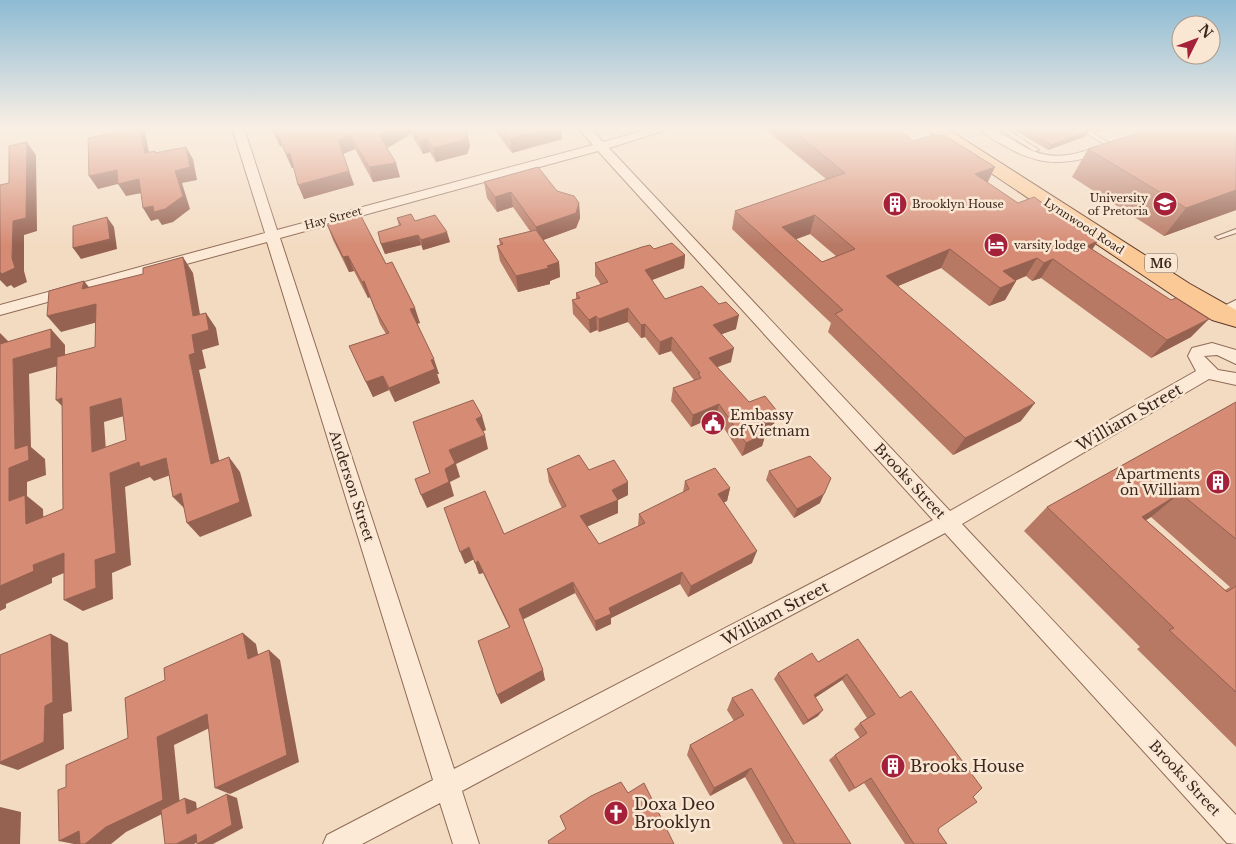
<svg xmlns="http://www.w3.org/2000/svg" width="1236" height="844" font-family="'Libre Baskerville',serif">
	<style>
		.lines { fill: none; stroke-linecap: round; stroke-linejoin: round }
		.service-casing { stroke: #8f6b57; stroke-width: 2 }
		.minor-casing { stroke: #8f6b57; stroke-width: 2 }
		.primary-casing { stroke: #5d392b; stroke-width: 2 }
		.service { fill: #fcead7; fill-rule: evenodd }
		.minor { fill: #fcead7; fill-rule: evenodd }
		.primary { fill: #fac996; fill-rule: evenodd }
		.wall { fill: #b77864; fill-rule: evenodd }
		.shaded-wall { fill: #956151 }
		.building { fill: #d58b74; stroke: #956151; fill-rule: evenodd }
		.labels { text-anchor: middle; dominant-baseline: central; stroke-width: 5; stroke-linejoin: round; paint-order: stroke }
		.far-poi-label { font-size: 11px; fill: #3d271d; stroke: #f9e7d3; text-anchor: start }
		.far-street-label { font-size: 11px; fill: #3d271d; stroke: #f9e7d3 }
		.shield { fill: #f9e7d3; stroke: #756154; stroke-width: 1 }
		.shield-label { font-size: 12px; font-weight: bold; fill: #3d271d }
		.poi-label { font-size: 14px; fill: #3d271d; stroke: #f9e7d3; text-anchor: start }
		.street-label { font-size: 14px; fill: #3d271d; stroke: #f9e7d3 }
		.near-street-label { font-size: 16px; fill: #3d271d; stroke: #f9e7d3 }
		.near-poi-label { font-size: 16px; fill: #3d271d; stroke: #f9e7d3; text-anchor: start }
	</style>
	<rect width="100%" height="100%" fill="#f3dbc2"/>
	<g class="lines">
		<defs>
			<g id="service">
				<polygon points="896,128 905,128 897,132 893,132 893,130"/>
				<polygon points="998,128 1005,128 1039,150 1034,151"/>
				<polygon points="1077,128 1085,128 1114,146 1109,147"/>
				<polygon points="1236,229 1236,233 1218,239 1215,237"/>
			</g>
			<g id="minor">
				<path d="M232,128H244L277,230L593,145L578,128H591L603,142L653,128H673L609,148L950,511L1196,371L1188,356L1192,348L1212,343L1236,350V364L1217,355L1204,356L1218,370L1236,373V385L1209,379L962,524L1236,815V844L1227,843L945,533L462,791L479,844H453L440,803L362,844H323L327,835L433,780L267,242L0,315V305L265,233ZM598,151L933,520L454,769L280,238Z"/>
				<path d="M979,128C1004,128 1019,149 1043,154C1065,160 1086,150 1107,144L1113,148L1111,151C1070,164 1044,169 1005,146C996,141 986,136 979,128Z"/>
				<polygon points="1236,300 1236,312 1221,319 1216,318 1213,314 1216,310"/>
			</g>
			<polygon id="primary" points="924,128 946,128 1190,284 1236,310 1236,327 1212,320 1174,296"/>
		</defs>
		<!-- service casing -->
		<use href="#service" class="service-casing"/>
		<!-- minor casing -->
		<use href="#minor" class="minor-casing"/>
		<!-- primary casing -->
		<use href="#primary" class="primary-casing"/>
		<!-- service -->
		<use href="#service" class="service"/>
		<!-- minor -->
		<use href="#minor" class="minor"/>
		<!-- primary -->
		<use href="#primary" class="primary"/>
	</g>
	<!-- wall -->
	<g class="wall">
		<polygon points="272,128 464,128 470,146 467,154 436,162 430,152 423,154 411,134 387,148 400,177 373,182 355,149 343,154 354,185 304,199 294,167 292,168 282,146 280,146"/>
		<polygon points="493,128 562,128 562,139 512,153"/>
		<path d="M764,128H896L914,141L988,183L1018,203L1092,249L1191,337L1151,358L1041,278L1032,281L1026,276L1015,281H1016L1005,300L989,306L941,268L898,286L1021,421L953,455L828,332L831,323L732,229L735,211L826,179ZM810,234L836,256L822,262L796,239Z"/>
		<polygon points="1011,128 1085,128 1086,136 1048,150"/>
		<polygon points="1087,128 1110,128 1096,132"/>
		<polygon points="1236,128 1236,210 1164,236 1072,177 1088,149"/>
		<polygon points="484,182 557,191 579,203 580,218 576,228 543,240 559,262 560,277 550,281 550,284 518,292 500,261 497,246 500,245 499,239 530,231 513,207 497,212 487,198"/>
		<polygon points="397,218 415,221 450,242 423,250 421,245 385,254 381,244 399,226"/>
		<polygon points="327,224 386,264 420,323 417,324 439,374 437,374 440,383 395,402 389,390 373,397 349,346 386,334 380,324 370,297 368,298 354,271 349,272 333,240"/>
		<polygon points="654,249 685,255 684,268 652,280 665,299 736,329 722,334 731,362 717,367 749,402 774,424 763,430 766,433 762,446 742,456 716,416 691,427 671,401 673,388 694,380 671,351 659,355 645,337 641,338 628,322 599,332 597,330 590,333 573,314 572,300 576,299 576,293 601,285 595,276 595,263"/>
		<path d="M1236,402V747L1137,649L1140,647L1024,531L1047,507ZM1151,517L1230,587L1225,590L1146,520Z"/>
		<polygon points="547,469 628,495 618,500 618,513 587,526 599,544 638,526 639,514 683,492 685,481 730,488 727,501 723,502 752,563 688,597 680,584 611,618 611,624 596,631 575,593 523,619 545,680 501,704 497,695 509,627 483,573 479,574 474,559 465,564 504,534 562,508 549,482"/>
		<polygon points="769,471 820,503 794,518 766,480"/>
		<polygon points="858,639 939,828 938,831 947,844 905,844 864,783 849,792 829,760 835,755 860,738 854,729 860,723 867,718 842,680 816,697 818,716 803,725 774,679 778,673 818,662"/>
		<polygon points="732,698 851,844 783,844 745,777 710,796 687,755 690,745 734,721 727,710"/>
	</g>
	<!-- shaded-wall -->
	<g class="shaded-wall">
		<polygon points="139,128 144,128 152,166 145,153"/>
		<polygon points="393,128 409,128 411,134 384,150 380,136"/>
		<polygon points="549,128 562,128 562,139 512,153 510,139"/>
		<polygon points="1098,128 1110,128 1096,132"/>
		<polygon points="1089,131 1086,136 1048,150 1051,145"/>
		<polygon points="274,132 277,132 282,146 280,146"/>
		<polygon points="467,132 470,146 467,154 436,162 433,148"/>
		<polygon points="350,135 355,149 343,154 338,140"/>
		<polygon points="427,138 430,152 423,154 420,141"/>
		<polygon points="27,142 36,155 37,231 24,235 24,271 27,282 14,288 11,285 7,287 0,280 0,272 12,258 13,221"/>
		<polygon points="186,147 193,159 197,180 182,183 190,209 173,222 162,225 158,219 151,221 143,208 153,206 175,171"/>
		<polygon points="290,153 296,167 292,168 286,154"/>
		<polygon points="396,163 400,177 373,182 369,167"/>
		<polygon points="995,167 986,186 975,174"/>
		<polygon points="117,170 139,179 147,192 126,196 118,184 98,189 89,176"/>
		<polygon points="349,171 354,185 304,199 298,185"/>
		<polygon points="1236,190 1236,210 1164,236 1186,208"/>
		<polygon points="511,192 513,207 497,212 495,197"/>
		<polygon points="579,203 580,218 576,228 538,242 536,227"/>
		<polygon points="815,215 810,234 778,246 782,227"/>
		<polygon points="107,217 114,227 117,249 81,259 73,248"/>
		<polygon points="447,232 450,242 423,250 421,240"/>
		<polygon points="418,235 421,245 385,254 381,244"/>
		<polygon points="1098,241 1085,260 1087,246"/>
		<polygon points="950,249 941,268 879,294 886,276"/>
		<polygon points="685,255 684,268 644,283 645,270"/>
		<polygon points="348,256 354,271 349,272 343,257"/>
		<polygon points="183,257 193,273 203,332 193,316"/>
		<polygon points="1037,258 1026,276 999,287 1003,271"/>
		<polygon points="1053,259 1041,278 1032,281 1044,263"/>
		<polygon points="559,262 560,277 550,281 550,284 518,292 516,276"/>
		<polygon points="84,281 97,297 96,304 109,319 61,332 47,316 82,289"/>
		<polygon points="364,281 370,297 368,298 362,282"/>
		<polygon points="1016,281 1005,300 989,306 1000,288"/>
		<polygon points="415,308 420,323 415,324 410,309"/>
		<polygon points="628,308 628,322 599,332 599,319"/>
		<polygon points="206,313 216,328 219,345 202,350 206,368 199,370 223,478 211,464 189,355 192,335"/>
		<polygon points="739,315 736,329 711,338 713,325"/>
		<polygon points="596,316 597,330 590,333 589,320"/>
		<polygon points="1209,319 1191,337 1151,358 1167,340"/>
		<polygon points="645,324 645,337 641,338 641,325"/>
		<polygon points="51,329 65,345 65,364 29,374 31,447 45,459 46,475 27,482 27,496 43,509 44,537 26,524 9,501 9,468 15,449 13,359"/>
		<polygon points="0,333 13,346 0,348"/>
		<polygon points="672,337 671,351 659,355 660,342"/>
		<polygon points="734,348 731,362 707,371 709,358"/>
		<polygon points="434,359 439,374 437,374 440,383 395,402 389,388"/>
		<polygon points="383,376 389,390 373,397 366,382"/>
		<polygon points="62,398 71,415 56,400"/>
		<polygon points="121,398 134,413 104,422 107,466 92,452 90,407"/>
		<polygon points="1035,403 1021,421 953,455 965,438"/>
		<polygon points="719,404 716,416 691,427 693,415"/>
		<polygon points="777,411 774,424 755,434 758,421"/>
		<polygon points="482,416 486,430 480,433 476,419"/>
		<polygon points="766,433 762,446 742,456 746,443"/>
		<polygon points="485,435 488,449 456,464 460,477 450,482 454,496 427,508 421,495 445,469 449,450"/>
		<polygon points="229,457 240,472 252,516 200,537 187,523"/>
		<polygon points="166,458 179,472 154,481 150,477 125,487 131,565 112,573 113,599 83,611 64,600 95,560 110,473 139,462"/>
		<polygon points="628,482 628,495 618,500 618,513 582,529 580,516 612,490"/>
		<polygon points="730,488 727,501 715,507 718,494"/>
		<polygon points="181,493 186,510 173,497"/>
		<polygon points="1180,493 1151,517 1114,540 1142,517"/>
		<polygon points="824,494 820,503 794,518 797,509"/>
		<polygon points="469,547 474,559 465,564 460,552"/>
		<polygon points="757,551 752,563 688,597 691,586"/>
		<polygon points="64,553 81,566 52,578 52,583 6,604 6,608 0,611 0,586 33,565"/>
		<polygon points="478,561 483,573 479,574 475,563"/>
		<polygon points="682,572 680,584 611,618 611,624 596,631 595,621 609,608"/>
		<polygon points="573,582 575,593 522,620 519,609"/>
		<polygon points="243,633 256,644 261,669 248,659"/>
		<polygon points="51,634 68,643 72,711 63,714 64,749 18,770 0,764 0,762 45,706"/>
		<polygon points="269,650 280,660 299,762 230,794 215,788"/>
		<polygon points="543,670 545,680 501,704 497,695"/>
		<polygon points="847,674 842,680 810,701 814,695"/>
		<polygon points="823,710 818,716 803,725 808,720"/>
		<polygon points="207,714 222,722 174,745 180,805 126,832 111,844 74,844 59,841 157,737"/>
		<polygon points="751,768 745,777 710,796 714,788"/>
		<polygon points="227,794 237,798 243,828 213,844 197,844"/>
		<polygon points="185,798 196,802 198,818 187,814"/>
		<polygon points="0,807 21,812 20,844 0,844"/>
		<polygon points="196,834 207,837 194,844 176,844"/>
	</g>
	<!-- building -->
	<g class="building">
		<polygon points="116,128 139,128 145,153 155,151 155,153 186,147 190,167 175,171 183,196 165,209 154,212 153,206 143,208 139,179 118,184 117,170 89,176 88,138 117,132"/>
		<polygon points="272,128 393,128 380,136 396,163 369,167 350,135 338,140 349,171 298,185 290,153 286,154 277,132 274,132"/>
		<polygon points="412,128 464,128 467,132 464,140 433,148 427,138 420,141"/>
		<polygon points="502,128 549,128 510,139"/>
		<path d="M790,128H896L914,141L929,136L944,135L995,167L975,174L1018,203L1034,197L1098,241L1087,246L1171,300L1176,298L1209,319L1167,340L1053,259L1044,263L1037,258L1003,271L1016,281L1000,288L950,249L886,276L1035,403L965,438L835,314L843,310L735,211L845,173ZM815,215L855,249L822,262L782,227Z"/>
		<polygon points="1022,128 1085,128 1089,131 1051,145"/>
		<polygon points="1154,128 1236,128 1236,190 1186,208 1088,149"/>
		<polygon points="27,142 26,218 13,221 12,258 15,268 2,274 0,272 0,185 9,183 9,146"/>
		<polygon points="538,167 557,191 574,196 579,203 576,213 536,227 511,192 495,197 484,182"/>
		<polygon points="411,214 415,221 435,215 447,232 421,240 418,235 381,244 378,232 401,225 397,218"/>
		<polygon points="361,216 386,264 392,262 415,308 410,309 434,359 431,360 435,369 389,388 383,376 366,382 349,346 389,333 375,309 364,281 362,282 348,256 343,257 327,224"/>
		<polygon points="107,217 110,239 73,248 73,226"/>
		<polygon points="536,230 559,262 547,266 549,268 516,276 497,246 503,244 499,239"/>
		<polygon points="672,243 685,255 645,270 665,299 702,286 719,304 726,302 739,315 713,325 734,348 709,358 749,402 765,396 777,411 758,421 766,433 746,443 719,404 693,415 673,388 701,378 698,373 700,373 672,337 660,342 645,324 641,325 628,308 599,319 596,316 589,320 572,300 580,298 576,293 608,282 595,263 642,247 650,245 654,249"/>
		<path d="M183,257L193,316L206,313L209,330L192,335L195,353L189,355L211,464L229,457L240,502L187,523L181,493L173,497L166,458L140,467L139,462L110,473L116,553L95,560L96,588L64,600V553L33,565L34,571L0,586V344L51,329V348L13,359L15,449L28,445L29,460L9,468V501L25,495L26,524L63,509L62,398L56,400L57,357L95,347L96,304L47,316L49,291L84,281L82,289L143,274V268ZM121,398L126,440L92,452L90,407Z"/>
		<polygon points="473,400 482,416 476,419 485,435 449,450 455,463 445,469 449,482 421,495 415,479 430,473 413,422"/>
		<polygon points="1236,402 1236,539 1180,493 1142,517 1227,592 1236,586 1236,692 1169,630 1174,628 1047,507"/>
		<polygon points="579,455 589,470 614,460 628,482 612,490 618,500 580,516 599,544 645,523 639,514 689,489 685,481 715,468 730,488 718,494 757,551 691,586 682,572 609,608 611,614 595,621 573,582 519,609 543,670 497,695 478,641 510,627 478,561 475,563 469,547 460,552 444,508 485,491 504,534 566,506 547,469"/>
		<polygon points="810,456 831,478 824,494 797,509 769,471"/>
		<polygon points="243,633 248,659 269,650 287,755 215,788 207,714 157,737 163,800 106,827 85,844 80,844 79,831 59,841 58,790 66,787 66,765 128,738 125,698 165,680 164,668"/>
		<polygon points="51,634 53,702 45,706 44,742 0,762 0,655"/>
		<polygon points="858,639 900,698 911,691 982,788 973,797 977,802 939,828 938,831 947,844 914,844 871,778 855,788 835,755 867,733 860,723 875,714 847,674 814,695 823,710 808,720 778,673 812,653 818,662"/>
		<polygon points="752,689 851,844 795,844 751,768 714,788 690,745 744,715 732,698"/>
		<polygon points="621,782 628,793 644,783 674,844 549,844 548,841 566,829 560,816 591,796"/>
		<polygon points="227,794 232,825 197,844 196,834 176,844 165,844 161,810 185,798 187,814"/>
	</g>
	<!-- sky -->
	<linearGradient id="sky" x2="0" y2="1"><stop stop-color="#8dbbd4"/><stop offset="0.52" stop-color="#faefe4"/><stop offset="1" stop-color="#faefe4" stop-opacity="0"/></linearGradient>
	<rect width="1236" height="246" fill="url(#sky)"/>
	<!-- icons -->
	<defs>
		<symbol id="building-disc" viewBox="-11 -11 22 22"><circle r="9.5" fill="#a52039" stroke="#f9e7d3"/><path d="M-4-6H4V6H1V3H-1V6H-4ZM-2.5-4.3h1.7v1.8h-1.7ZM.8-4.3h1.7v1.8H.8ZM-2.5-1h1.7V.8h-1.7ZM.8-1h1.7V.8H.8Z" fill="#fff"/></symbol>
		<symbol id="university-disc" viewBox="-11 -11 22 22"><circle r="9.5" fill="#a52039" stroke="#f9e7d3"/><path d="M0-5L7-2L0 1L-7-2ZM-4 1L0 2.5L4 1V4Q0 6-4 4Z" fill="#fff"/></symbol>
		<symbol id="hotel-disc" viewBox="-11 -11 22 22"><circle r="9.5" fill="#a52039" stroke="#f9e7d3"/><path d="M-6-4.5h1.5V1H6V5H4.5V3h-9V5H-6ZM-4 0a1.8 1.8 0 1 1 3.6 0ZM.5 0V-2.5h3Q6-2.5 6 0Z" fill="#fff"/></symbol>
		<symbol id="civic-disc" viewBox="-11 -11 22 22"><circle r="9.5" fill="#a52039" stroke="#f9e7d3"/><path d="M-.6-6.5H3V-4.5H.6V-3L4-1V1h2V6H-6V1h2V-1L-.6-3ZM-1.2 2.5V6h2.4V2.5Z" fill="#fff"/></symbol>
		<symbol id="church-disc" viewBox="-11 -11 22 22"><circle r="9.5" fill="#a52039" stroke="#f9e7d3"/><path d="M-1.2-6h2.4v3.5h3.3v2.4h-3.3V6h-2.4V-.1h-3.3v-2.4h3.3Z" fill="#fff"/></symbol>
	</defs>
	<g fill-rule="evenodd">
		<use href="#building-disc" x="881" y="190" width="28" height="28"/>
		<use href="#university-disc" x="1151" y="190" width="28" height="28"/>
		<use href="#hotel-disc" x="982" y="231" width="28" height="28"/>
		<use href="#civic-disc" x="699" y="409" width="28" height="28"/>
		<use href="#building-disc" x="1204" y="468" width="28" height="28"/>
		<use href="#building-disc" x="879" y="752" width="28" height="28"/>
		<use href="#church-disc" x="602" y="799" width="28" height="28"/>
	</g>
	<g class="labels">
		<!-- far-poi labels -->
		<g class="far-poi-label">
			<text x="1148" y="198" text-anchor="end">University<tspan x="1148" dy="13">of Pretoria</tspan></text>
			<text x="912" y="204">Brooklyn House</text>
			<text x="1014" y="245">varsity lodge</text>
		</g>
		<!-- far-street labels -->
		<g class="far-street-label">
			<text transform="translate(333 218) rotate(-15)">Hay Street</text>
			<text transform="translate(1084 226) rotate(33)">Lynnwood Road</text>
		</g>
		<!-- shield labels -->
		<rect class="shield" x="1145" y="253.5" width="32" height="19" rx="4"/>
		<g class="shield-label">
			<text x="1161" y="263">M6</text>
		</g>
		<!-- poi labels -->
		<g class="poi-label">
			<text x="730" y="415">Embassy<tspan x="730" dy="16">of Vietnam</tspan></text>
			<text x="1200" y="474" text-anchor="end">Apartments<tspan x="1200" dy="16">on William</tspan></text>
		</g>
		<!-- street labels -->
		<g class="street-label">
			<text transform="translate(910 481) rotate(47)">Brooks Street</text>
			<text transform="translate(352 486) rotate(72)">Anderson Street</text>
			<text transform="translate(1185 778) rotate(47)">Brooks Street</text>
		</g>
		<!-- near-street labels -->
		<g class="near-street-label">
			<text transform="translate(1129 417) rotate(-30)">William Street</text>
			<text transform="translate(775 613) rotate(-28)">William Street</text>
		</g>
		<!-- near-poi labels -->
		<g class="near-poi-label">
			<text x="910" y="766">Brooks House</text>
			<text x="634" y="804">Doxa Deo<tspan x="634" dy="18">Brooklyn</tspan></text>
		</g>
	</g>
	<!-- north arrow -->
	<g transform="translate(1196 40) rotate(48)"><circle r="24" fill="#f9e7d3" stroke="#ae9a8a"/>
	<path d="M0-4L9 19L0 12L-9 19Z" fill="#a52039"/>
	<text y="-8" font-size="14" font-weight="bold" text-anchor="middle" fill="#3d271d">N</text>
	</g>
</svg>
